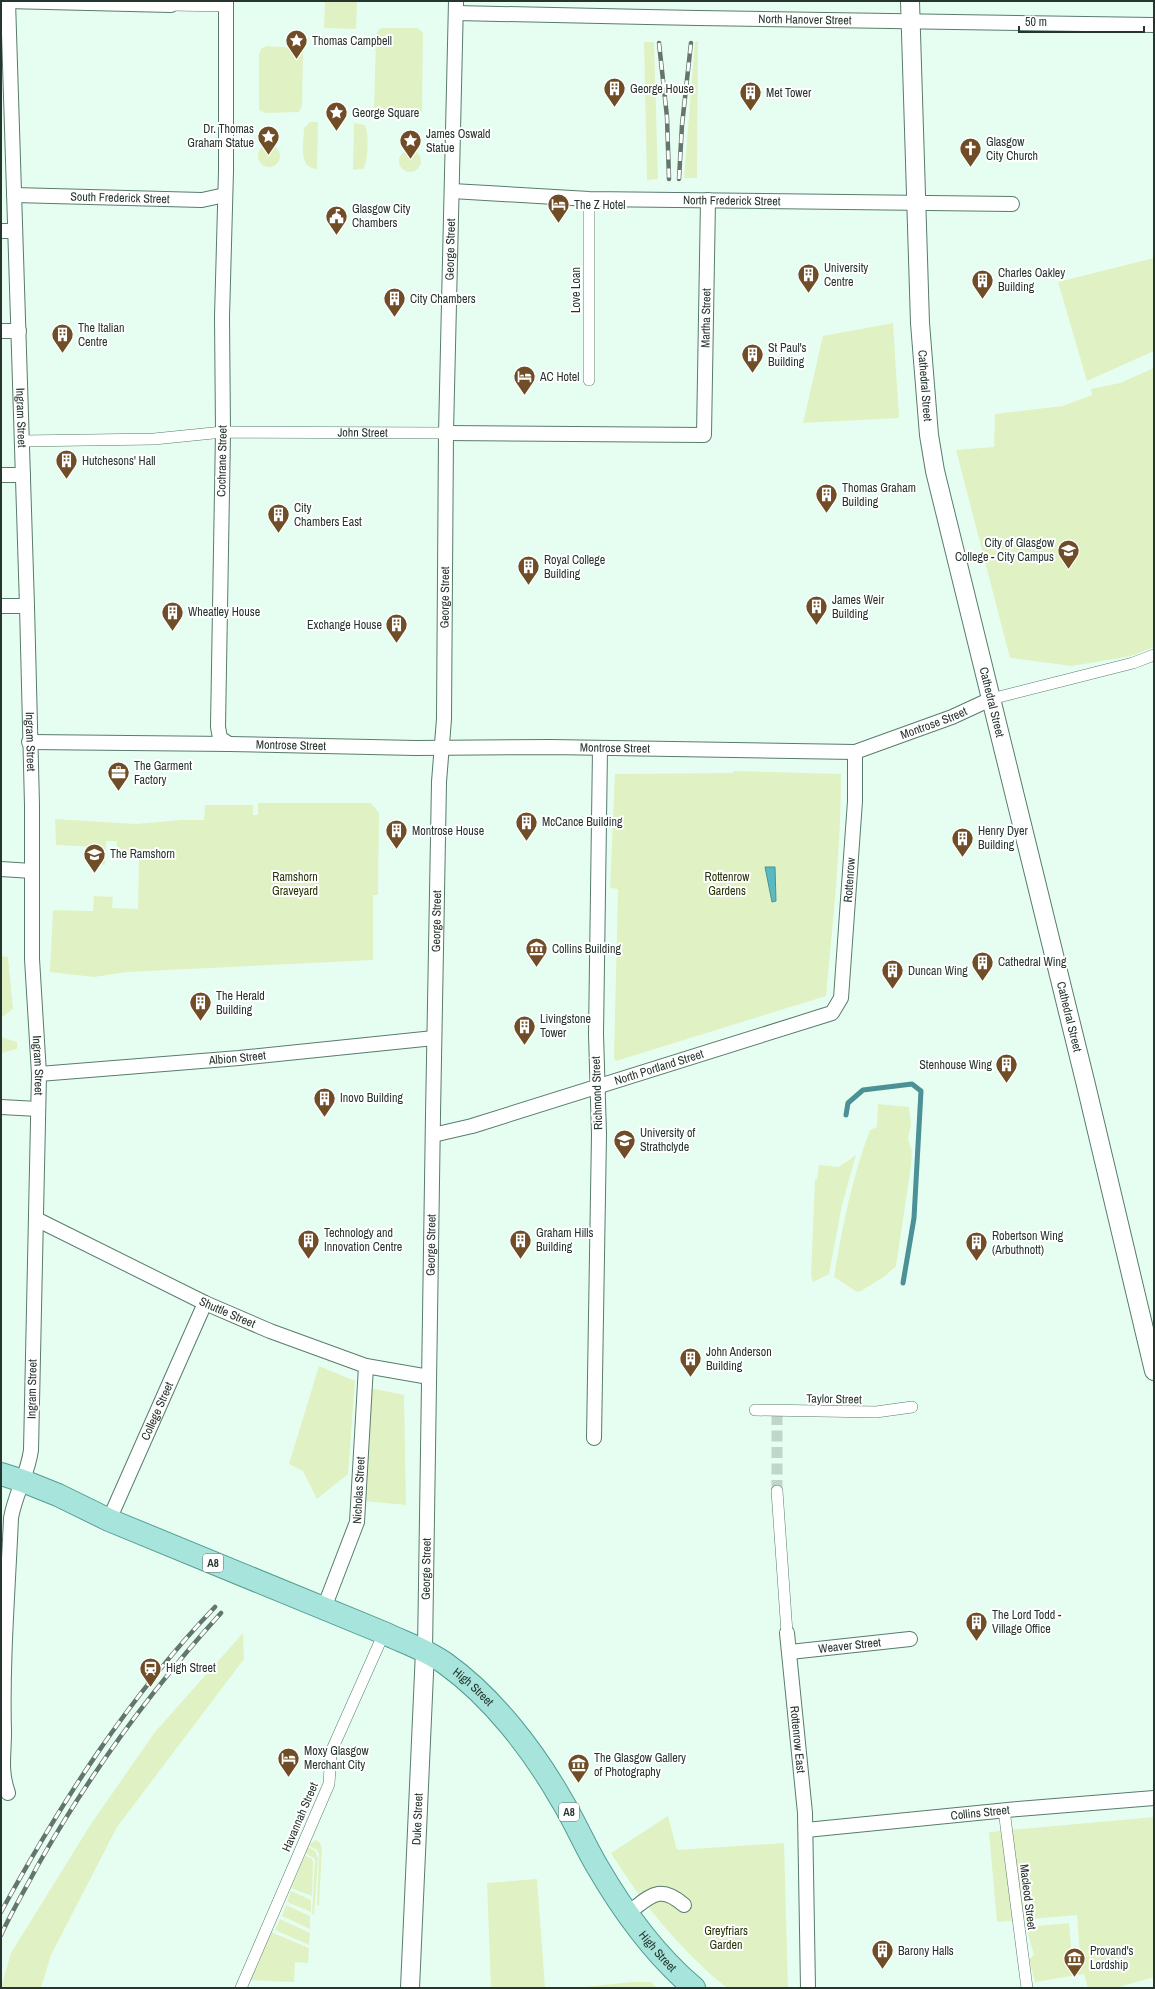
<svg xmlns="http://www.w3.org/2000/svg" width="1155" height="1989" font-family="'Archivo Narrow',sans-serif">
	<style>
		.green { fill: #e0f2c3 }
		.water { fill: #5bb9c1; stroke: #4b9195 }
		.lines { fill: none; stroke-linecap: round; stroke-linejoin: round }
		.stream { stroke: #4b9195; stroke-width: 5 }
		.pedestrian-tunnel { stroke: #c0d6cb; stroke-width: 11; stroke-dasharray: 11 5.5; stroke-linecap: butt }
		.pedestrian-casing { stroke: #587c6b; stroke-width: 12 }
		.minor-casing { stroke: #587c6b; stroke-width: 16 }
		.tertiary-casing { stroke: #587c6b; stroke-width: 20 }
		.primary-casing { stroke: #549c90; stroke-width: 24 }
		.pedestrian { stroke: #fff; stroke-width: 11 }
		.minor { stroke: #fff; stroke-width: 14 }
		.tertiary { stroke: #fff; stroke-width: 18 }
		.primary { stroke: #a7e5dc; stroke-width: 22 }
		.rail-casing { stroke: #63756c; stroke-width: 4.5 }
		.rail { stroke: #fff; stroke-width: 3; stroke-dasharray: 9; stroke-linecap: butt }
		.minor-bridge-casing { stroke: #587c6b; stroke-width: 16; stroke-linecap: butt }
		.minor-bridge { stroke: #fff; stroke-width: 14 }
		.labels { text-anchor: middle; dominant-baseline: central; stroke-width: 4; stroke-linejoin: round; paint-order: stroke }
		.shield { fill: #fff; stroke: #67726d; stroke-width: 1 }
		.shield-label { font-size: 11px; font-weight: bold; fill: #26352e }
		.street-label { font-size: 12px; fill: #26352e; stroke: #fff }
		.poi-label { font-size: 12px; fill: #26352e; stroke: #fff; text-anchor: start }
		.park-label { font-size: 12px; fill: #273504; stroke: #fff }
	</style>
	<rect width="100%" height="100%" fill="#e6fef2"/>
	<!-- green -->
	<g class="green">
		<polygon points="325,1 357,1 356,29 324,28"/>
		<polygon points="383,28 418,28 423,33 422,111 417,117 382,117 374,112 376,34 379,29"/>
		<polygon points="698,41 697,178 684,178 695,42"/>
		<polygon points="644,42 654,42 658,179 647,180"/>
		<polygon points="267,46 299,48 303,53 302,106 299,112 266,113 259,110 259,54 262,48"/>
		<path d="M310,122H318L317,169C297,168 304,142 304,128Z"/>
		<path d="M354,123L364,125C370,130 368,163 363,169L353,170Z"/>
		<circle cx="269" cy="156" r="11"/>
		<circle cx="410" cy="161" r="11"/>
		<polygon points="1154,258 1154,351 1087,381 1058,282"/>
		<polygon points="893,323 899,418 803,423 823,336"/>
		<polygon points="1154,368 1154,647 1131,656 1072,666 1010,658 956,450 994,447 995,414 1063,406 1092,395 1091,389 1120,383"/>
		<path d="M733,771L841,774C841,848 833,922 826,996L616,1061L614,1058L618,889L610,888L615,774L733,773Z"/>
		<polygon points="258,803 371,803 379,813 378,895 373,895 373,960 127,972 94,977 50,972 53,910 93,911 94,896 113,897 112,908 138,909 139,857 116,856 117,841 106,841 105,865 97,864 97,847 56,845 55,819 136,824 181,820 204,820 205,805 253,805 253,815 258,815"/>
		<polygon points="1,956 8,957 13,1009 1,1018"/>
		<polygon points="1,1037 17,1042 17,1049 1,1053"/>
		<path d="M878,1104L909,1107L911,1124L908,1139L912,1151L911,1166L896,1266L885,1276L861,1291L857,1292L834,1277C842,1228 852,1177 870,1130L877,1127Z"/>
		<polygon points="856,1155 842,1205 829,1274 813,1282 811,1275 815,1179 817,1179 819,1165 839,1167"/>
		<polygon points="319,1366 355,1381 348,1474 317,1499 303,1471 289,1464"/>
		<polygon points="370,1388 404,1395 406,1505 364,1501"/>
		<polygon points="243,1633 244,1659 117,1827 51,1955 41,1988 1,1988 11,1953 91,1824 155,1732"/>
		<path d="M668,1816L677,1850L784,1843L788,1988H727C681,1951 642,1903 611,1853Z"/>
		<polygon points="1154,1817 1154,1977 1116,1988 1088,1988 1084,1974 1035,1982 1029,1959 1034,1955 1026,1927 1069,1923 1073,1970 1081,1969 1077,1915 997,1922 989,1832"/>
		<polygon points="316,1840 320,1843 322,1848 319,1905 317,1905 319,1854 317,1850 309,1846 311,1843"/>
		<polygon points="308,1847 315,1851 318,1858 314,1915 312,1914 315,1859 305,1853"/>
		<polygon points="305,1856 311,1858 313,1861 312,1896 291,1888"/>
		<polygon points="537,1879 545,1988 491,1988 487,1883"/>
		<polygon points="291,1891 311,1900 311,1912 287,1902"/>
		<polygon points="286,1905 310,1916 310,1929 282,1916"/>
		<polygon points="280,1919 310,1933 309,1945 275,1930"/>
		<polygon points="271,1932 309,1948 308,1963 295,1962 294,1982 250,1980"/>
		<polygon points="632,1982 651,1982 657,1988 575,1988"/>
	</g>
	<!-- water -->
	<polygon class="water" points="765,867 775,867 776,901 772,902"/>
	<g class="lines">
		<!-- stream -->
		<polyline class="stream" points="846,1115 848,1103 863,1090 912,1084 921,1091 914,1218 903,1283"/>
		<!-- pedestrian-tunnel -->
		<polyline class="pedestrian-tunnel" points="777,1491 777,1411"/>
		<defs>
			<g id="pedestrian">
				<polyline points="171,5 226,6"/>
				<polyline points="589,199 589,380"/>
				<path id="s1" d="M22,441L154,439L223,432L446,433"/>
				<polyline points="991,699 1133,663 1154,655"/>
				<polyline points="755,1410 876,1412 912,1407"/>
				<polyline points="777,1491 787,1633"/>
				<polyline points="1004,1810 1027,1988"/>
				<polyline points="241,1988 329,1784 331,1752 384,1633"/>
			</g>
			<g id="minor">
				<polyline points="6,1 171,5"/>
				<path id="s2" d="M8,1L27,606L32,805V959L39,1074L31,1450C28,1474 15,1494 11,1518C8,1589 2,1661 4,1732C4,1756 0,1770 8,1793"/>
				<polyline points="226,1 226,171 222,317 223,432 218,727 220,738 229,744"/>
				<polyline points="456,13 647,17"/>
				<path id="s3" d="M698,18L1154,25"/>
				<path id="s4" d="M452,191L589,199L1012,204"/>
				<path id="s5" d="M14,195L202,200L225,195"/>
				<polyline points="1,231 15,231"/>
				<polyline points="1,331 19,331"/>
				<path id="s6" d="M446,433L704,435L708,200"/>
				<polyline points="1,475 23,475"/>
				<polyline points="1,606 27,606"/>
				<path id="s7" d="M29,742L229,744L416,748L550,747L855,752L952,717L991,699"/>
				<polyline points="1,869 32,871"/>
				<path id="s8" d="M39,1074L239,1058L434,1038"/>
				<polyline points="1,1107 38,1109"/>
				<path id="s9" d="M433,1135L472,1126L832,1013L841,998L855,801V752"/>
				<path id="s10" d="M36,1219L205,1303L270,1331L366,1366L429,1377"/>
				<polyline points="594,1438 599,1134 596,1034 600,749"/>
				<path id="s11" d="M109,1520L205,1303"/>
				<path id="s12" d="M324,1608L357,1522L366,1366"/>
				<path id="s13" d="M787,1633L805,1813L808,1988"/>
				<path id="s14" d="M425,1651L433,1115L439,782L444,719L446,433L456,1"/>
				<path id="s15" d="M790,1652L910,1639"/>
				<path id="s16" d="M806,1830L1018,1809L1154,1798"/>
				<path d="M628,1913C650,1897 659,1883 684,1905"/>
			</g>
			<g id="tertiary">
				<path id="s17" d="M910,1L920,323L929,435L935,471L1086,1085L1154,1371"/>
				<path id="s18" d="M410,1988L425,1651"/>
			</g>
			<g id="primary">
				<path id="s19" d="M1,1474L23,1481L58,1495L109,1520L384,1633C405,1643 427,1650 446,1664C492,1697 533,1750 561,1799C574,1820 584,1844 597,1866C623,1911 654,1954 694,1988"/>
			</g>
		</defs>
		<!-- pedestrian casing -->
		<use href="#pedestrian" class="pedestrian-casing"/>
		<!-- minor casing -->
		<use href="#minor" class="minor-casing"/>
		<!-- tertiary casing -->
		<use href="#tertiary" class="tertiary-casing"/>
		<!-- primary casing -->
		<use href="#primary" class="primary-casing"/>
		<!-- pedestrian -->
		<use href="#pedestrian" class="pedestrian"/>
		<!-- minor -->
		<use href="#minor" class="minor"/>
		<!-- tertiary -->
		<use href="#tertiary" class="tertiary"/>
		<!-- primary -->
		<use href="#primary" class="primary"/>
		<defs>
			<g id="rail">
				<polyline points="659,43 667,117 669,179"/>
				<polyline points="679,179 682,125 691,43"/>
				<path d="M1,1912C62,1801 127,1699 215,1607"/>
				<path d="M1,1935C12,1911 26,1888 38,1865C89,1775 151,1690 221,1613"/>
			</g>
		</defs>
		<!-- rail casing -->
		<use href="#rail" class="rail-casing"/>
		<!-- rail -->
		<use href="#rail" class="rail"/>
		<defs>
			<polyline id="minor-bridge" points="647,17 698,18"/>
		</defs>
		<!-- minor-bridge casing -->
		<use href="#minor-bridge" class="minor-bridge-casing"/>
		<!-- minor-bridge -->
		<use href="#minor-bridge" class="minor-bridge"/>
	</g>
	<!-- icons -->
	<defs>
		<symbol id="sight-pin" viewBox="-11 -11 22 30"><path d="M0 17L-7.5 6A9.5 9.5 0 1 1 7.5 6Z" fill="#714d27" stroke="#fff"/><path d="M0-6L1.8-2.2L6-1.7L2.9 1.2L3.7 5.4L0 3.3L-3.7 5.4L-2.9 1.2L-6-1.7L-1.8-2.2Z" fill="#fff"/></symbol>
		<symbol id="building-pin" viewBox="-11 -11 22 30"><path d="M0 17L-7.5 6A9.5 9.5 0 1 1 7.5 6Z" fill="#714d27" stroke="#fff"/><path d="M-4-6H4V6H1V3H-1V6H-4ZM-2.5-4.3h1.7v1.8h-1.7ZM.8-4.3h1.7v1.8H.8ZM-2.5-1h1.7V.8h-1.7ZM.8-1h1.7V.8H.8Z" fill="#fff"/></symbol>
		<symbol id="church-pin" viewBox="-11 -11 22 30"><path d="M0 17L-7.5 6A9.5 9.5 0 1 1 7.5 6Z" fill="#714d27" stroke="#fff"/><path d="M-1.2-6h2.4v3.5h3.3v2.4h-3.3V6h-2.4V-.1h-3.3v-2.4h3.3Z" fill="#fff"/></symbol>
		<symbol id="hotel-pin" viewBox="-11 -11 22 30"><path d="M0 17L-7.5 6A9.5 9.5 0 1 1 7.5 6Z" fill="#714d27" stroke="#fff"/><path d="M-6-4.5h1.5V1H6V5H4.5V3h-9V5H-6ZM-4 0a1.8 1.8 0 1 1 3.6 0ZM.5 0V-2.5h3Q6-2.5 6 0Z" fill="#fff"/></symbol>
		<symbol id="civic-pin" viewBox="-11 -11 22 30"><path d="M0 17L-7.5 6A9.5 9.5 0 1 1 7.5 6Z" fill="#714d27" stroke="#fff"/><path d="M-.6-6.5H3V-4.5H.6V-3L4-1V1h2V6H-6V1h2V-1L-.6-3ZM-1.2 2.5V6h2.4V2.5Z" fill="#fff"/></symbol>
		<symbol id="university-pin" viewBox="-11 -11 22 30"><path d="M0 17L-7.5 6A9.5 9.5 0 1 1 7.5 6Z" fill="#714d27" stroke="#fff"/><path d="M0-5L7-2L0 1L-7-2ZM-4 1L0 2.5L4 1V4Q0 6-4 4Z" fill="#fff"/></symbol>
		<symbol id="office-pin" viewBox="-11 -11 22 30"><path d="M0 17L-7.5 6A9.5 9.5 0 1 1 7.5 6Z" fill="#714d27" stroke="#fff"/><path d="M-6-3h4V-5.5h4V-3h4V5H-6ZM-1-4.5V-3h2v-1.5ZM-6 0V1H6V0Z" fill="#fff"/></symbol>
		<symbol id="museum-pin" viewBox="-11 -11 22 30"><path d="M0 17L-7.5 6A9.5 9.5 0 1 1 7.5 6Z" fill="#714d27" stroke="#fff"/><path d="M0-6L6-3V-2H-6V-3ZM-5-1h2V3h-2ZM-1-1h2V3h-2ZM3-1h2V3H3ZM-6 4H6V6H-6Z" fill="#fff"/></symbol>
		<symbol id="station-pin" viewBox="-11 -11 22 30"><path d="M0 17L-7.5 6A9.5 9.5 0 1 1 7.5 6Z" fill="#714d27" stroke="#fff"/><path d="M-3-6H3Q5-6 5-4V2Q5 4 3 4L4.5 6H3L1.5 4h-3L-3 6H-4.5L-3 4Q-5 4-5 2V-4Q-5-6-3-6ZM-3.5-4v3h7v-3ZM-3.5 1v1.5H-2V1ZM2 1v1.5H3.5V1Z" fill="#fff"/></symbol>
	</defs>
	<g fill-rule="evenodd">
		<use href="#sight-pin" x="284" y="28" width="25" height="34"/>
		<use href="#building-pin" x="602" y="76" width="25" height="34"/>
		<use href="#building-pin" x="738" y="80" width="25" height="34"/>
		<use href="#sight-pin" x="324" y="100" width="25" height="34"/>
		<use href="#sight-pin" x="256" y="124" width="25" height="34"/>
		<use href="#sight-pin" x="398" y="128" width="25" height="34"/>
		<use href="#church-pin" x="958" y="136" width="25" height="34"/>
		<use href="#hotel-pin" x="546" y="192" width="25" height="34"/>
		<use href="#civic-pin" x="324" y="204" width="25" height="34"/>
		<use href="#building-pin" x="796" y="262" width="25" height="34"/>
		<use href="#building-pin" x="970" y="268" width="25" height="34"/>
		<use href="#building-pin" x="382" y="286" width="25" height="34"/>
		<use href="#building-pin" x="50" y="322" width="25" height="34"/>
		<use href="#building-pin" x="740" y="342" width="25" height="34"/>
		<use href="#hotel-pin" x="512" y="364" width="25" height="34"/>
		<use href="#building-pin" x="54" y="448" width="25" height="34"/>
		<use href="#building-pin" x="814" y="482" width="25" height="34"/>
		<use href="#building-pin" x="266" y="502" width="25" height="34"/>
		<use href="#university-pin" x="1056" y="538" width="25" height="34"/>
		<use href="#building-pin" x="516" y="554" width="25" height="34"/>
		<use href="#building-pin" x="804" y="594" width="25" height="34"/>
		<use href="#building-pin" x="160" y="600" width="25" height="34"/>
		<use href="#building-pin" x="384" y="612" width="25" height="34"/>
		<use href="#office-pin" x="106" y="760" width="25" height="34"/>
		<use href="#building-pin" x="514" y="810" width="25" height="34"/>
		<use href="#building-pin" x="384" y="818" width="25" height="34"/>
		<use href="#building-pin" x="950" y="826" width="25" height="34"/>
		<use href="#university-pin" x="82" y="842" width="25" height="34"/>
		<use href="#museum-pin" x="524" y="936" width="25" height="34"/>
		<use href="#building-pin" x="970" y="950" width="25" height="34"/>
		<use href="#building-pin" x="880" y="958" width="25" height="34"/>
		<use href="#building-pin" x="188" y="990" width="25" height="34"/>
		<use href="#building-pin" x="512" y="1014" width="25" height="34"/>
		<use href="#building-pin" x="994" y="1052" width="25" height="34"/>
		<use href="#building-pin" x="312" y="1086" width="25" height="34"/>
		<use href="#university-pin" x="612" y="1128" width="25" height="34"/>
		<use href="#building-pin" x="296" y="1228" width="25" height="34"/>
		<use href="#building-pin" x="508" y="1228" width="25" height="34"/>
		<use href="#building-pin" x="964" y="1230" width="25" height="34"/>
		<use href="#building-pin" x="678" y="1346" width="25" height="34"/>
		<use href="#building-pin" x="964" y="1610" width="25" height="34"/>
		<use href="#station-pin" x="138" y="1656" width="25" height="34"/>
		<use href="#hotel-pin" x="276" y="1746" width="25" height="34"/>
		<use href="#museum-pin" x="566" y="1752" width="25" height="34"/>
		<use href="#building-pin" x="870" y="1938" width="25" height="34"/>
		<use href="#museum-pin" x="1062" y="1946" width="25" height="34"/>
	</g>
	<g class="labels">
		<!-- shield labels -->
		<g class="shield">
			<rect x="203" y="1554" width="20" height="18" rx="3"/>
			<rect x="559" y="1803" width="20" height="18" rx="3"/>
		</g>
		<g class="shield-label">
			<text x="213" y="1563">A8</text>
			<text x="569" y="1812">A8</text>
		</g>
		<!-- street labels -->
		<g class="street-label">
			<text stroke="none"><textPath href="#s3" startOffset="107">North Hanover Street</textPath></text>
			<text stroke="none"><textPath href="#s5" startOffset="106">South Frederick Street</textPath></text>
			<text stroke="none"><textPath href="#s4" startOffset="280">North Frederick Street</textPath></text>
			<text stroke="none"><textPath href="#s14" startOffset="1402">George Street</textPath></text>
			<text transform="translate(576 290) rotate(-90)">Love Loan</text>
			<text stroke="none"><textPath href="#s6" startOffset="375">Martha Street</textPath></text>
			<text stroke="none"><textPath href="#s17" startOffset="385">Cathedral Street</textPath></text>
			<text stroke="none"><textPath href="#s2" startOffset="417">Ingram Street</textPath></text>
			<text stroke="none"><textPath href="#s1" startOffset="341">John Street</textPath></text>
			<text transform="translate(222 461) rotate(-89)">Cochrane Street</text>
			<text stroke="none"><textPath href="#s14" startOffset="1054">George Street</textPath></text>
			<text stroke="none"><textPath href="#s17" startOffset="709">Cathedral Street</textPath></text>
			<text stroke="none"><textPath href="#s7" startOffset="910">Montrose Street</textPath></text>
			<text stroke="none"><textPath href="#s2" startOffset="741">Ingram Street</textPath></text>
			<text stroke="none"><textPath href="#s7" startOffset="262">Montrose Street</textPath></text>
			<text stroke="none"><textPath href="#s7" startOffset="586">Montrose Street</textPath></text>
			<text stroke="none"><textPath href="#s9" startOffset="553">Rottenrow</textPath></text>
			<text stroke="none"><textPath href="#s14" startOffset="730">George Street</textPath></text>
			<text stroke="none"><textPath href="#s17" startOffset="1033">Cathedral Street</textPath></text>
			<text stroke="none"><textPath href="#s8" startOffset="199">Albion Street</textPath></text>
			<text stroke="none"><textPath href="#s2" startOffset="1065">Ingram Street</textPath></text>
			<text stroke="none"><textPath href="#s9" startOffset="236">North Portland Street</textPath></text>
			<text transform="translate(597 1093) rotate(-92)">Richmond Street</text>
			<text stroke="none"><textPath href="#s14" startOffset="406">George Street</textPath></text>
			<text stroke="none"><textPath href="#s10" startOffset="213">Shuttle Street</textPath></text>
			<text transform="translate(32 1389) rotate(-89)">Ingram Street</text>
			<text transform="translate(834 1399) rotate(1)">Taylor Street</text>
			<text stroke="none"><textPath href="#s11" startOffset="119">College Street</textPath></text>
			<text stroke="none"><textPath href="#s12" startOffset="124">Nicholas Street</textPath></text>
			<text stroke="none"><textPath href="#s14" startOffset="82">George Street</textPath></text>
			<text stroke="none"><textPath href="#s15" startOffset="60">Weaver Street</textPath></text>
			<text stroke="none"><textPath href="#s19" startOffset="520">High Street</textPath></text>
			<text stroke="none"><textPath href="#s13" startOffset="107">Rottenrow East</textPath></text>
			<text stroke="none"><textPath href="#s16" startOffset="175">Collins Street</textPath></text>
			<text transform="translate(300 1817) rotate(-67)">Havannah Street</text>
			<text stroke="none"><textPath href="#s18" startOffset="169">Duke Street</textPath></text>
			<text transform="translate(1028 1897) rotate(83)">Macleod Street</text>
			<text stroke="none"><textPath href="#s19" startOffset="844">High Street</textPath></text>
		</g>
		<!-- poi labels -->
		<g class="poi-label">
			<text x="312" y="41">Thomas Campbell</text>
			<text x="630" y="89">George House</text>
			<text x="766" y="93">Met Tower</text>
			<text x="352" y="113">George Square</text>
			<text x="254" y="129" text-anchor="end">Dr. Thomas<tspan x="254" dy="14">Graham Statue</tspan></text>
			<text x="426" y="134">James Oswald<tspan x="426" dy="14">Statue</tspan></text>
			<text x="986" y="142">Glasgow<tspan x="986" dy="14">City Church</tspan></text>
			<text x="574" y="205">The Z Hotel</text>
			<text x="352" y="209">Glasgow City<tspan x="352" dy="14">Chambers</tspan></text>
			<text x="824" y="268">University<tspan x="824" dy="14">Centre</tspan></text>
			<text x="998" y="273">Charles Oakley<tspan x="998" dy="14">Building</tspan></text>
			<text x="410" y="299">City Chambers</text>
			<text x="78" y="328">The Italian<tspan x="78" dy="14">Centre</tspan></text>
			<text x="768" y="348">St Paul's<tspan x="768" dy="14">Building</tspan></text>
			<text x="540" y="377">AC Hotel</text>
			<text x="82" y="461">Hutchesons' Hall</text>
			<text x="842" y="488">Thomas Graham<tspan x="842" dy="14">Building</tspan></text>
			<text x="294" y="508">City<tspan x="294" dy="14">Chambers East</tspan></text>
			<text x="1054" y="543" text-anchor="end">City of Glasgow<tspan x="1054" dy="14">College - City Campus</tspan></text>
			<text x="544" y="560">Royal College<tspan x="544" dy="14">Building</tspan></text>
			<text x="832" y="600">James Weir<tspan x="832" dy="14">Building</tspan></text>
			<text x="188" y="612">Wheatley House</text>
			<text x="382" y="625" text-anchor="end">Exchange House</text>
			<text x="134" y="766">The Garment<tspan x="134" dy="14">Factory</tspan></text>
			<text x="542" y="822">McCance Building</text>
			<text x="412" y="831">Montrose House</text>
			<text x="978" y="831">Henry Dyer<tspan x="978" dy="14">Building</tspan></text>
			<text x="110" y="854">The Ramshorn</text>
			<text x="552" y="949">Collins Building</text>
			<text x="998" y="962">Cathedral Wing</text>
			<text x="908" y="971">Duncan Wing</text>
			<text x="216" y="996">The Herald<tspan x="216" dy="14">Building</tspan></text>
			<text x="540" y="1019">Livingstone<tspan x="540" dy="14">Tower</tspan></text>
			<text x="992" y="1065" text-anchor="end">Stenhouse Wing</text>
			<text x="340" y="1098">Inovo Building</text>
			<text x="640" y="1133">University of<tspan x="640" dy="14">Strathclyde</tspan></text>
			<text x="324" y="1233">Technology and<tspan x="324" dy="14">Innovation Centre</tspan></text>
			<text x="536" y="1233">Graham Hills<tspan x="536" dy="14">Building</tspan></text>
			<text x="992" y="1236">Robertson Wing<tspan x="992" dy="14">(Arbuthnott)</tspan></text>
			<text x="706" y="1352">John Anderson<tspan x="706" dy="14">Building</tspan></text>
			<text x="992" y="1615">The Lord Todd -<tspan x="992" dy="14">Village Office</tspan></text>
			<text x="166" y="1668">High Street</text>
			<text x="304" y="1751">Moxy Glasgow<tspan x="304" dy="14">Merchant City</tspan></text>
			<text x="594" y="1758">The Glasgow Gallery<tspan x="594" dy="14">of Photography</tspan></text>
			<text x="898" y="1951">Barony Halls</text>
			<text x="1090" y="1951">Provand's<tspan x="1090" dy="14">Lordship</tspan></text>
		</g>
		<!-- park labels -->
		<g class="park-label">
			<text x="295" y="877">Ramshorn<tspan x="295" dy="14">Graveyard</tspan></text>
			<text x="727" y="877">Rottenrow<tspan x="727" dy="14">Gardens</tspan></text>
			<text x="726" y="1931">Greyfriars<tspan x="726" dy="14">Garden</tspan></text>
		</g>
	</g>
	<!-- border -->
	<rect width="1155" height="1989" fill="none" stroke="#26352e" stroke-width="4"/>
	<!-- scale -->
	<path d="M1019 26v6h125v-6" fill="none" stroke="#26352e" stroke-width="2"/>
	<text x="1025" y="26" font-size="12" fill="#26352e" stroke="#ffffff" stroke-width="3" paint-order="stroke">50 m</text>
</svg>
